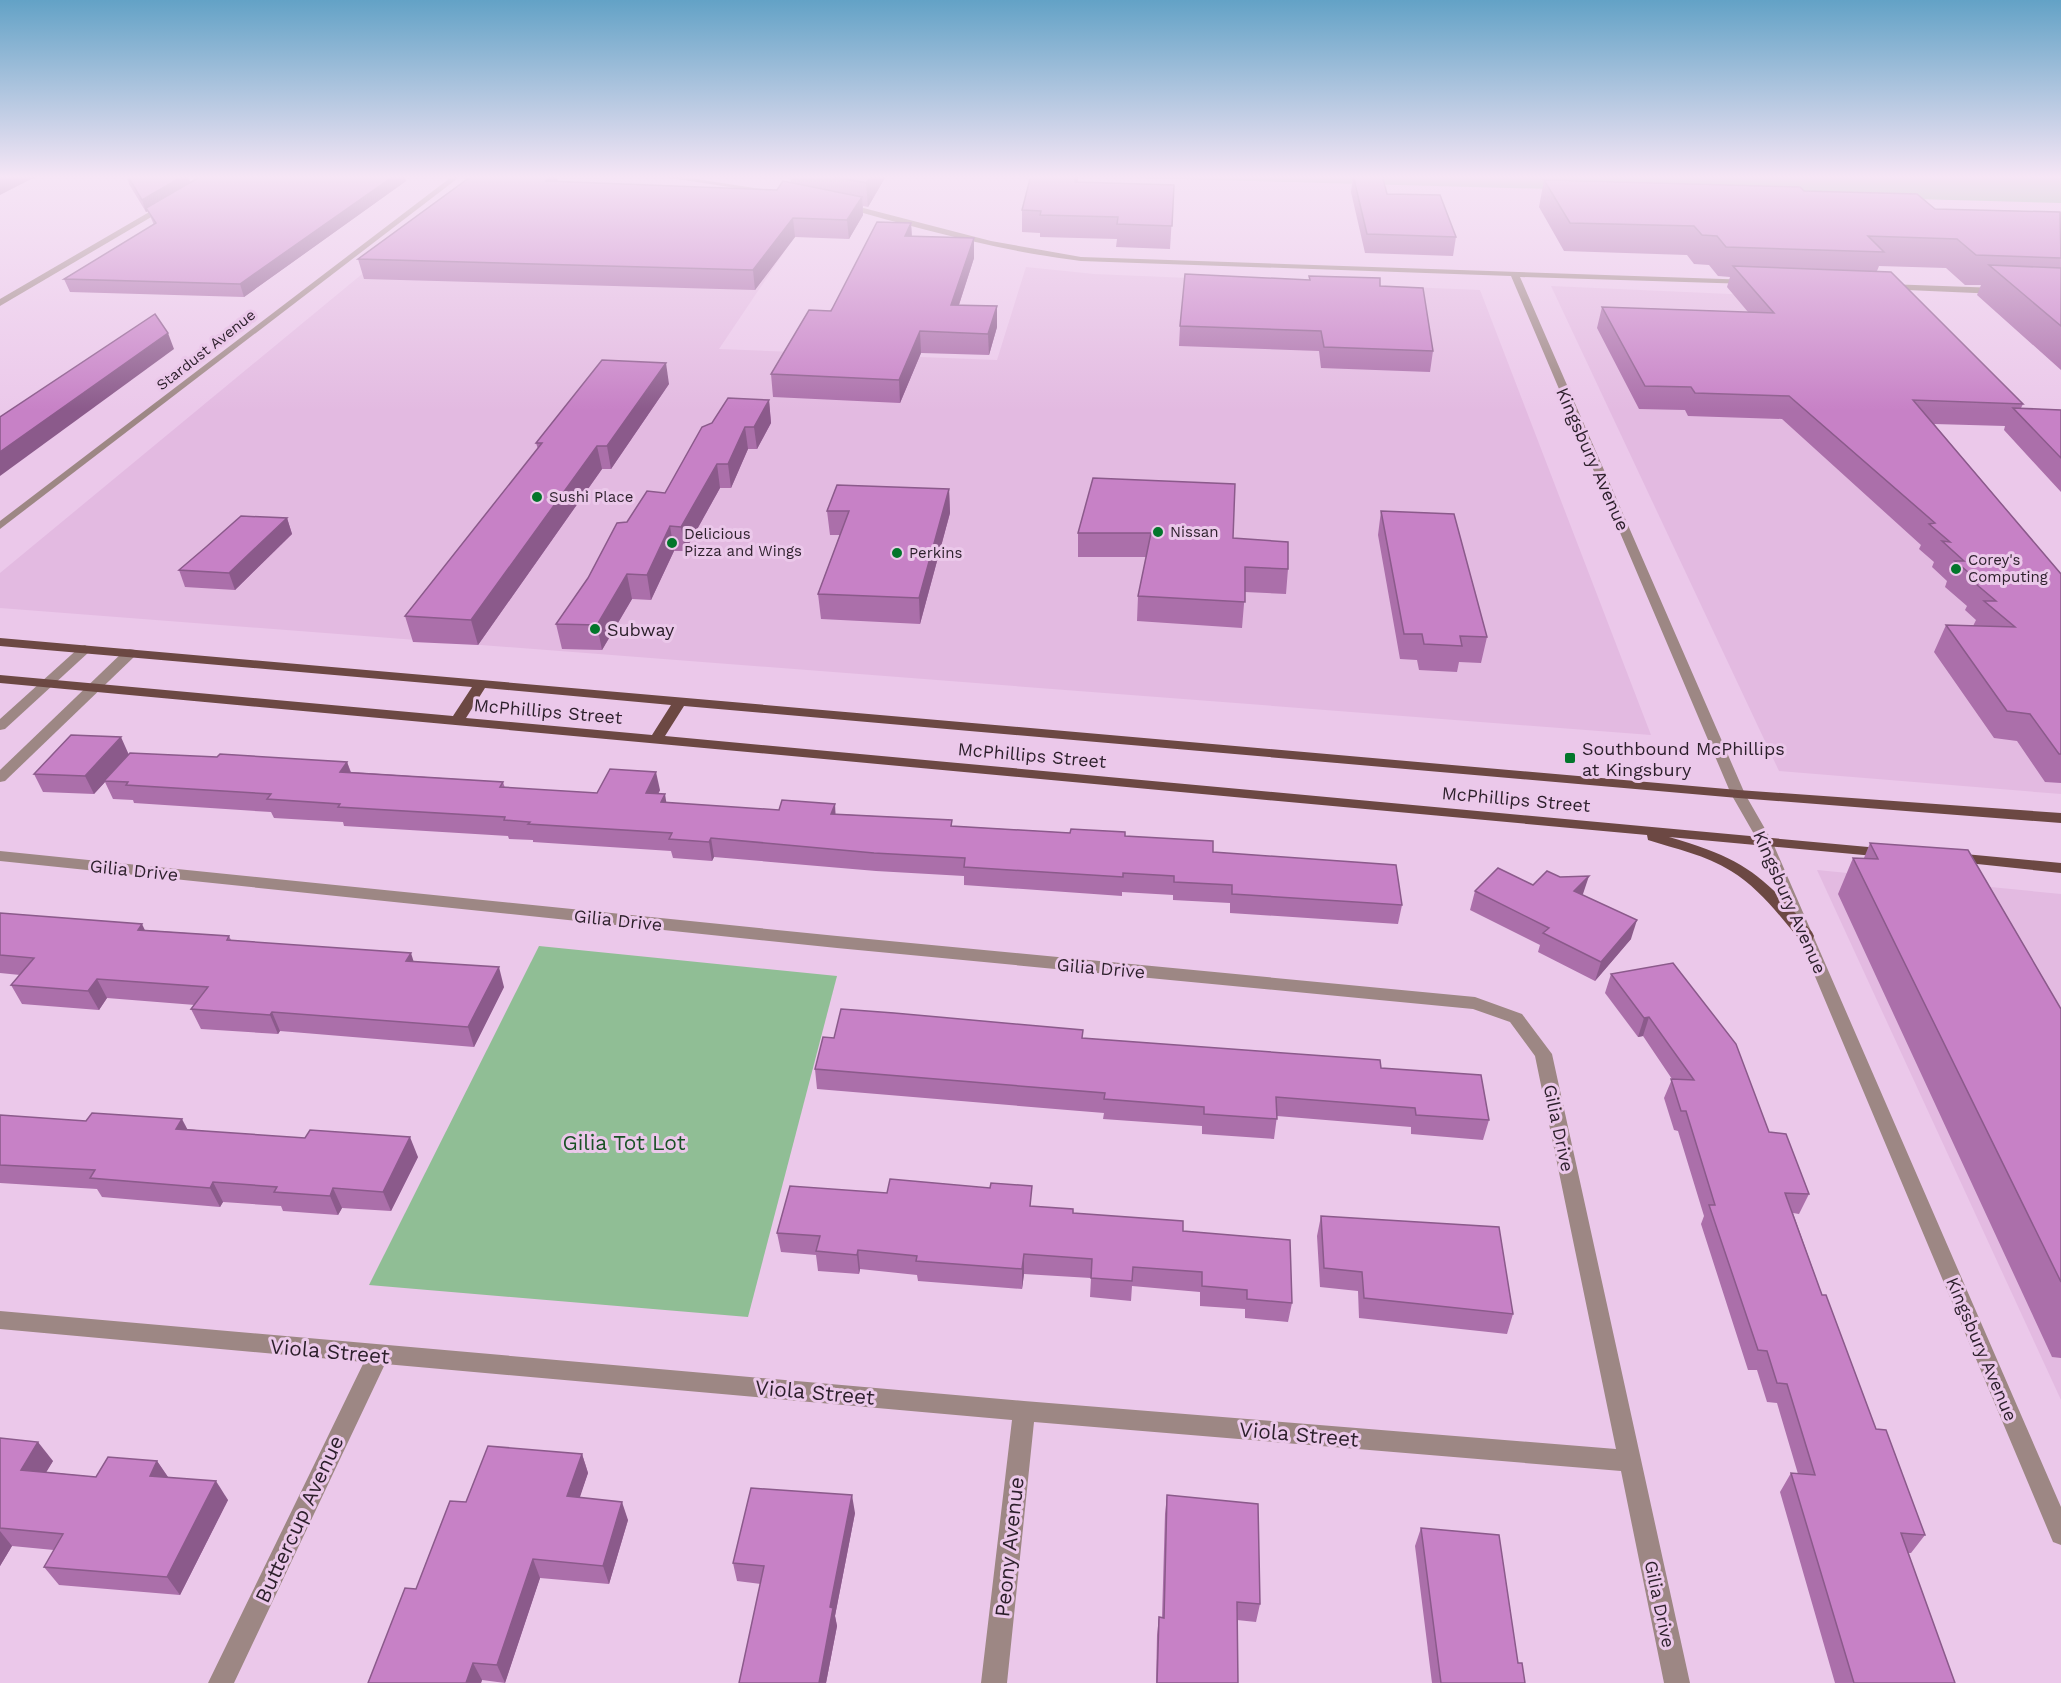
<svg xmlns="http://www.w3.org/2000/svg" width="2061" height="1683" font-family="'Work Sans',sans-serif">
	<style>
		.built { fill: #e3bae1 }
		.green { fill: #90be95 }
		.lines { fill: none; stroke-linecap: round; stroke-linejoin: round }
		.minor { fill: #9d8784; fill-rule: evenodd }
		.tertiary { fill: #9d8784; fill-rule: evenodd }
		.primary { fill: #6c4843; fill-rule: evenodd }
		.wall { fill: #ab6faa }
		.shaded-wall { fill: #8b5a8b }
		.building { fill: #c781c6; stroke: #8b5a8b; stroke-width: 1.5 }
		.poi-dot { fill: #02762b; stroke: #ebc8ea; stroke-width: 2 }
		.labels { text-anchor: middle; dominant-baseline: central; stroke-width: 6; stroke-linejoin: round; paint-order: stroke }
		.far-street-label { font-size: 15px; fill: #2c1f2b; stroke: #ebc8ea }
		.far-poi-label { font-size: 15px; fill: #2c1f2b; stroke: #ebc8ea; text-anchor: start }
		.street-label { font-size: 18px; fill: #2c1f2b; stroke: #ebc8ea }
		.poi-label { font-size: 18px; fill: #2c1f2b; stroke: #ebc8ea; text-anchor: start }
		.near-park-label { font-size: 21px; fill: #195125; stroke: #ebc8ea }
		.near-street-label { font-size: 21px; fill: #2c1f2b; stroke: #ebc8ea }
	</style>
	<rect width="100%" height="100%" fill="#ebc8ea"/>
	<!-- built -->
	<g class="built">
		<polygon points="482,175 579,176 681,187 813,209 719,349 997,360 1026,267 1094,274 1480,290 1651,735 0,608 0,573"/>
		<polygon points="1551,286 1797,297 2061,580 2061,794 1779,771"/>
		<polygon points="1817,870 2061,894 2061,1400"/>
	</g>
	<!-- green -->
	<g class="green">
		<polygon points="1033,175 2061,175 2061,203"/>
		<polygon points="539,946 837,976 748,1317 369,1285"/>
	</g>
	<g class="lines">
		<!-- minor -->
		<g class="minor">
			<polygon points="454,175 462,175 0,529 0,521"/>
			<polygon points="163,204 170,206 0,306 0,299"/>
			<polygon points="85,645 91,649 89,652 5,729 0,730 0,719 81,646"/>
			<polygon points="130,649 135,650 135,656 5,781 0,782 0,770 125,650"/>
			<polygon points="0,851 837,936 1475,997 1522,1014 1552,1054 1690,1683 1664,1683 1621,1471 1034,1422 1007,1683 981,1683 1012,1420 385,1364 234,1683 208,1683 364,1362 0,1329 0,1311 1024,1401 1616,1449 1535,1056 1510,1022 1473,1009 837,948 0,861"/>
		</g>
		<!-- tertiary -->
		<g class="tertiary">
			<polygon points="651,175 670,175 786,193 782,195"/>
			<path d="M844,203L991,241L1081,257L1752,280L1753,282L1749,284L1520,277L1745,794L1772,841L2061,1507V1545L2053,1542L1758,841L1731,794L1511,276L1081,261C999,251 921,229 841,207Z"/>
			<polygon points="1887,284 1998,288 2002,291 1998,294 1884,289 1884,285"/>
		</g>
		<!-- primary -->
		<g class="primary">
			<path d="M0,638L1738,790L2061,813V823L1738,798L684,706L665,736L1890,849L1893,852L1890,855L1885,857L1669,837C1744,859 1761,873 1812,932L1814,936L1812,940H1800C1779,915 1759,888 1731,871C1706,855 1676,849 1648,840L1647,835L0,683V675L453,716L472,687L0,646ZM485,688L671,705L652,735L466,718Z"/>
			<polygon points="1954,853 2061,863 2061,873 1949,861 1946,858 1949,855"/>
		</g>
	</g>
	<!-- wall -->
	<g class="wall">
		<polygon points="126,175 188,175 190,183 406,181 244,297 70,292 64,279 154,225 148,211 146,212 129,184"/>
		<polygon points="473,175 556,175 558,182 777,190 791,183 790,175 886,175 886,176 868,207 863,206 863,215 849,239 795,237 755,290 364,279 358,259"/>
		<polygon points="1353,175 1387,194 1456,237 1453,256 1365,253 1351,192"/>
		<polygon points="1544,180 1804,191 1935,209 2061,212 2061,370 1977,295 1981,285 1965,285 1946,268 1879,266 1877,271 2023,404 2021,408 2061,410 2061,492 2004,430 2005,426 1934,424 2061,574 2061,783 2045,782 2017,741 1994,738 1934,652 1946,625 1973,626 1976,620 1965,610 1967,606 1945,587 1947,581 1932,567 1934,562 1919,549 1921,545 1782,419 1688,416 1685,410 1639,409 1597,328 1602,307 1748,312 1727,287 1730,277 1718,276 1709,265 1694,264 1687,255 1564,251 1539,207"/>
		<polygon points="1078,183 1174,185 1170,249 1116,247 1117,239 1040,237 1040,233 1022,232 1022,210"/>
		<polygon points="911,223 912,236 974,258 959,305 997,327 989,355 921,353 900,403 773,397 771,374"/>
		<polygon points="1309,276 1380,286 1433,351 1430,372 1321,368 1319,351 1179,346 1180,326 1309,280"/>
		<polygon points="669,384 611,469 602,469 478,645 413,642 405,616 538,449 536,443"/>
		<polygon points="769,400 771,423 757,449 748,449 731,488 720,488 685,551 674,551 651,600 632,599 602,650 562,649 556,624 627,522 665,493"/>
		<polygon points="1093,478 1233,538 1288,569 1286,594 1245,592 1242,628 1137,621 1138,596 1146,557 1078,557 1078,533"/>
		<polygon points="949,489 950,513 920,624 821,619 818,594 840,535 830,535 827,511"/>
		<polygon points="1381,511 1487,637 1481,663 1459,662 1457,672 1419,670 1417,660 1400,659 1378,535"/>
		<polygon points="287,518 292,534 235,590 185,587 179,570"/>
		<polygon points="129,754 347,762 351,772 503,782 505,788 597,793 660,790 658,794 667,803 836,814 952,820 952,826 1125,836 1213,852 1402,905 1398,924 1230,913 1230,903 1173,900 1173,895 1122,892 1122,896 964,885 964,876 876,871 714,857 712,861 673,858 671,851 533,842 533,840 509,839 508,836 344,826 343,822 274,818 271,812 134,803 133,800 113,799 105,782 94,794 43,792 34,774"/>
		<polygon points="1870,843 2061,1009 2061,1358 2052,1357 1838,894 1853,858 1864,858"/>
		<polygon points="1533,885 1583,895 1631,939 1595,981 1538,952 1540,945 1470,910 1475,891"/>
		<polygon points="0,913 145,930 229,936 231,940 414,962 504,987 474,1047 280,1031 278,1034 201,1029 191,1009 195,1005 107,998 99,1010 22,1004 11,985 20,975 0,973"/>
		<polygon points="1611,974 1769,1132 1809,1194 1799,1214 1793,1213 1822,1295 1876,1429 1925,1535 1911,1553 1908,1553 1955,1683 1835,1683 1780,1492 1791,1473 1798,1474 1777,1403 1767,1402 1757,1370 1748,1370 1701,1224 1704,1216 1678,1131 1674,1130 1664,1098 1672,1079 1643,1036 1638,1037 1605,993"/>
		<polygon points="834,1038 1082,1038 1381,1068 1489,1120 1483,1140 1411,1134 1411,1127 1277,1116 1274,1139 1202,1134 1202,1126 1103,1119 1104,1113 817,1089 815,1069"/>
		<polygon points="0,1115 188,1129 418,1157 391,1211 342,1208 338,1215 283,1211 281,1206 223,1202 220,1207 102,1197 97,1189 0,1183"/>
		<polygon points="1032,1206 1183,1231 1292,1303 1288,1322 1245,1318 1245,1309 1200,1306 1200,1292 1132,1286 1131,1301 1090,1297 1091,1278 1024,1274 1022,1289 918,1281 917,1275 860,1269 859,1274 818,1271 816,1255 781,1252 777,1233"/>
		<polygon points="1321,1216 1513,1314 1507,1334 1359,1318 1358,1291 1320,1287 1317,1236"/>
		<polygon points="0,1438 53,1461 46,1472 96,1477 157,1461 168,1477 228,1500 180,1595 59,1585 44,1567 54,1550 12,1546 0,1566"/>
		<polygon points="582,1454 588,1473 579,1498 628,1520 609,1584 540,1578 505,1683 482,1680 481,1683 368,1683 466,1502"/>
		<polygon points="1167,1495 1260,1604 1256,1622 1237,1620 1238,1683 1156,1683 1157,1635 1159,1617 1162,1618 1165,1514"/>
		<polygon points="855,1513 835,1616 837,1626 826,1683 739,1683 761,1584 737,1581 733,1563"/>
		<polygon points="1421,1528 1518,1663 1525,1683 1432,1683 1415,1546"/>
	</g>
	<!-- shaded-wall -->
	<g class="shaded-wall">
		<polygon points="0,175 39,175 0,195"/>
		<polygon points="185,175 188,175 191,186 146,208 148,211 146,212 142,200"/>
		<polygon points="395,175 405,175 406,181 244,297 240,284"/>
		<polygon points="552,175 556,175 559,189 546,181"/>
		<polygon points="872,175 886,175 886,176 868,207 866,183"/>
		<polygon points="1076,175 1078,175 1078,182 1074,204 1075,182"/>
		<polygon points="862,197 863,215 849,239 847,220"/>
		<polygon points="793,218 795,237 755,290 753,270"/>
		<polygon points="911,223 912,243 905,236"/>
		<polygon points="974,238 974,258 952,326 951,305"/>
		<polygon points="997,306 997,327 989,355 988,334"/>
		<polygon points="920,331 921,353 900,403 899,380"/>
		<polygon points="168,333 174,349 0,476 0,452"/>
		<polygon points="666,363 669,384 611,469 607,446"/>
		<polygon points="769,400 771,423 757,449 754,427"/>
		<polygon points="745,427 748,449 731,488 728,464"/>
		<polygon points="597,446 602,469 478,645 471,620"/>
		<polygon points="717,464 720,488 685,551 681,527"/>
		<polygon points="949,489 950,513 920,624 919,598"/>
		<polygon points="287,518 292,534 235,590 229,573"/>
		<polygon points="670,526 674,551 651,600 647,575"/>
		<polygon points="627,574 632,599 602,650 597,625"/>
		<polygon points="121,737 129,755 104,781 105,782 94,794 85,776"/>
		<polygon points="347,762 353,780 340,772"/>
		<polygon points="656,772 660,790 649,811 646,793"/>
		<polygon points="665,794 668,813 661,802"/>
		<polygon points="835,804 836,822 831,814"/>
		<polygon points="711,838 714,857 712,861 709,842"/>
		<polygon points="1589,876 1583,894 1569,910 1574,891"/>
		<polygon points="1637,920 1631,939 1595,981 1601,962"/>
		<polygon points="142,924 151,943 138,930"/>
		<polygon points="411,953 417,972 406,961"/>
		<polygon points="499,967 504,987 474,1047 468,1027"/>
		<polygon points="97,979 107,998 99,1010 88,991"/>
		<polygon points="272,1012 280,1031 278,1034 270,1015"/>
		<polygon points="1649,1017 1643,1036 1638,1037 1644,1018"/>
		<polygon points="182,1119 192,1138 176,1129"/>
		<polygon points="410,1137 418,1157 391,1211 383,1192"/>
		<polygon points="213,1182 223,1202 220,1207 210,1188"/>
		<polygon points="333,1188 342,1208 338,1215 330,1196"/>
		<polygon points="858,1250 860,1269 859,1274 857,1255"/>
		<polygon points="1024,1254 1024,1274 1022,1289 1022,1269"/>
		<polygon points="38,1442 53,1461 36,1489 21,1470"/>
		<polygon points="582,1454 588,1473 574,1515 567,1496"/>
		<polygon points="157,1461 170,1480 150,1476"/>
		<polygon points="216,1481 228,1500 180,1595 167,1577"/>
		<polygon points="852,1495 855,1513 835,1616 837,1626 826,1683 819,1683 830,1607"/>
		<polygon points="622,1502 628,1520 609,1584 603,1566"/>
		<polygon points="0,1531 12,1546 0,1566"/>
		<polygon points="533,1559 540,1578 505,1683 497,1665"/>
		<polygon points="473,1663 482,1680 481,1683 466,1683"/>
	</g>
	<!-- building -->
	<g class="building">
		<polygon points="127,175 185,175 142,200"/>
		<polygon points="203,175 261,176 263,175 395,175 240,284 64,279 156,223 146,208"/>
		<polygon points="473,175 552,175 546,181 777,190 783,181 862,197 847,220 793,218 753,270 358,259"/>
		<polygon points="827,175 872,175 866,183"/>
		<polygon points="1031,175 1076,175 1075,182 1174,185 1172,226 1117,224 1118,217 1040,215 1041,211 1022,210"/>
		<polygon points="1353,175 1382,175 1387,194 1440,195 1456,237 1367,234"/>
		<polygon points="1544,180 1800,187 1804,191 1917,194 1935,209 2060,212 2061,258 1976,255 1957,239 1868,236 1884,252 1726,247 1717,236 1702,235 1694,226 1570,223"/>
		<polygon points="877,222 911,223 905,236 974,238 951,305 997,306 988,334 920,331 899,380 771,374 809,310 831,311"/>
		<polygon points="1989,265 2061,268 2061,326"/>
		<polygon points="1733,266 1891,272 2023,404 1913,400 2061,574 2061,754 2059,754 2030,714 2007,711 1946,625 2015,627 1984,601 1996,601 1976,584 1981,583 1955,561 1964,561 1942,541 1950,542 1929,524 1935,523 1789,396 1695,393 1691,387 1645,386 1602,307 1774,313"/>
		<polygon points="1185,274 1310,280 1309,276 1380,278 1380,286 1423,288 1433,351 1324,347 1321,331 1180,326"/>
		<polygon points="155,314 168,333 0,452 0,417"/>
		<polygon points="602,360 666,363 607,446 597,446 471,620 405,616 542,443 536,443"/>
		<polygon points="728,398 769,400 754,427 745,427 728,464 717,464 681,527 670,526 647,575 627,574 597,625 556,624 588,578 617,523 627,522 647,491 665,493 702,427 712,423"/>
		<polygon points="2013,408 2061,410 2061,458"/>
		<polygon points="1093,478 1235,484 1233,538 1288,542 1288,569 1245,567 1245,602 1138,596 1151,533 1078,533"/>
		<polygon points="837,485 949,489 919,598 818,594 849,511 827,511"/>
		<polygon points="1381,511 1454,514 1487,637 1460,636 1462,646 1424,644 1422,634 1404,634"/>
		<polygon points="241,516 287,518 229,573 179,570 206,547"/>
		<polygon points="71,735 121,737 85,776 34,774"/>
		<polygon points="130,753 217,757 220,754 347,762 340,772 503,782 500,787 597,793 610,769 656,772 646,793 665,794 661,802 779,810 782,800 835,804 831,814 952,820 951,826 1070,833 1071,829 1125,832 1125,836 1213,841 1213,852 1396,865 1402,905 1232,894 1232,885 1174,882 1174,876 1123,873 1123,877 964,867 965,858 874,853 711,838 709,842 669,839 672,833 528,824 530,822 504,820 505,817 338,807 340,804 267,799 271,794 126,785 128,782 104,781"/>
		<polygon points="1870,843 1968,850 2061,1009 2061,1282 1853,858 1878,859"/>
		<polygon points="1498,868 1533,885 1547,871 1560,877 1589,876 1574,891 1637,920 1601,962 1543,933 1549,928 1475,891"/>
		<polygon points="0,913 142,924 138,930 229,936 227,940 411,953 406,961 499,967 468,1027 272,1012 270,1015 191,1009 208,987 97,979 88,991 11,985 34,958 0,955"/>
		<polygon points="1673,963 1736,1044 1769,1132 1786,1134 1809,1194 1785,1193 1822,1295 1826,1295 1876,1429 1886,1430 1925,1535 1901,1533 1955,1683 1854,1683 1791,1473 1815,1475 1787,1384 1777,1383 1767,1351 1758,1350 1709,1205 1715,1205 1686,1111 1681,1111 1671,1079 1694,1080 1649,1017 1644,1018 1611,974"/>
		<polygon points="841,1009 894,1013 1083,1030 1082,1038 1380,1060 1381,1068 1481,1075 1489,1120 1416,1115 1415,1108 1276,1097 1277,1119 1204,1114 1204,1107 1104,1099 1105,1093 815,1069 823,1037 834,1038"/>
		<polygon points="92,1113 182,1119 176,1129 305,1138 310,1130 410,1137 383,1192 333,1188 330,1196 274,1192 277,1187 213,1182 210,1188 90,1178 95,1170 0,1165 0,1115 86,1121"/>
		<polygon points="890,1179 990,1188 991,1183 1032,1186 1030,1206 1073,1209 1073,1213 1183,1221 1183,1231 1290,1240 1292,1303 1247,1299 1247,1290 1202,1286 1202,1272 1133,1267 1132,1281 1091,1278 1092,1259 1024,1254 1022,1269 916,1261 917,1256 858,1250 857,1255 816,1251 820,1236 777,1233 790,1186 887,1193"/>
		<polygon points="1321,1216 1499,1227 1513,1314 1364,1298 1362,1272 1324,1268"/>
		<polygon points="0,1438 38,1442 21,1470 96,1477 108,1457 157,1461 150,1476 216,1481 167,1577 44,1567 63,1534 0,1528"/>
		<polygon points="488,1446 582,1454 567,1496 622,1502 603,1566 533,1559 497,1665 473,1663 466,1683 368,1683 405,1588 416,1589 450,1501 466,1502"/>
		<polygon points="751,1488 852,1495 830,1607 833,1608 819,1683 739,1683 764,1566 733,1563"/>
		<polygon points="1167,1495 1258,1504 1260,1604 1237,1602 1238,1683 1157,1683 1159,1617 1164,1618"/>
		<polygon points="1421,1528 1499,1535 1518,1663 1522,1663 1525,1683 1441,1683"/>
	</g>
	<!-- sky -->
	<linearGradient id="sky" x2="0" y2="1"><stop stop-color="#63a2c6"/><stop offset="0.43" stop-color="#f6e6f6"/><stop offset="1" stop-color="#f6e6f6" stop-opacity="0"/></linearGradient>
	<rect width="2061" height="411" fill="url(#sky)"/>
	<!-- markers -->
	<g class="poi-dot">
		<circle cx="537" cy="497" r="6"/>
		<circle cx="1158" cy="532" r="6"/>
		<circle cx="672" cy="543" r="6"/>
		<circle cx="897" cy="553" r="6"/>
		<circle cx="1956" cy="569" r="6"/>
		<circle cx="595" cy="629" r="6"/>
		<rect x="1564" y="752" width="12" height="12" rx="3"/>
	</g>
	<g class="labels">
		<!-- far-street labels -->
		<g class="far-street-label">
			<text transform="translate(206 350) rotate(-38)">Stardust Avenue</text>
		</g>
		<!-- far-poi labels -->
		<g class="far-poi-label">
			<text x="549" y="497">Sushi Place</text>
			<text x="1170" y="532">Nissan</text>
			<text x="684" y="534">Delicious<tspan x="684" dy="17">Pizza and Wings</tspan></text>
			<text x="909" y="553">Perkins</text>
			<text x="1968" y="560">Corey's<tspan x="1968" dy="17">Computing</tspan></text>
		</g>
		<!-- street labels -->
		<g class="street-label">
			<text transform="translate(1593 459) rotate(66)">Kingsbury Avenue</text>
			<text transform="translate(548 711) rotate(5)">McPhillips Street</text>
			<text transform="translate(1032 755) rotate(5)">McPhillips Street</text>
			<text transform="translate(1516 799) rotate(5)">McPhillips Street</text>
			<text transform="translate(134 870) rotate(6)">Gilia Drive</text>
			<text transform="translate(1790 902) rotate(66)">Kingsbury Avenue</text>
			<text transform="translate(618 920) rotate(6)">Gilia Drive</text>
			<text transform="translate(1101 968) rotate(5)">Gilia Drive</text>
			<text transform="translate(1559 1128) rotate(78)">Gilia Drive</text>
			<text transform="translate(1982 1349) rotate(67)">Kingsbury Avenue</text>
			<text transform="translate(1660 1604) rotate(78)">Gilia Drive</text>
		</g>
		<!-- poi labels -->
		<g class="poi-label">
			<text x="607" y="629">Subway</text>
			<text x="1582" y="748">Southbound McPhillips<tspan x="1582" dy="21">at Kingsbury</tspan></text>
		</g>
		<!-- near-park labels -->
		<g class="near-park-label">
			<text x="624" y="1142">Gilia Tot Lot</text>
		</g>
		<!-- near-street labels -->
		<g class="near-street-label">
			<text transform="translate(330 1351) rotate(5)">Viola Street</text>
			<text transform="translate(815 1392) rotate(5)">Viola Street</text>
			<text transform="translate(1299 1434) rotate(5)">Viola Street</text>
			<text transform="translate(299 1519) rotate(-65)">Buttercup Avenue</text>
			<text transform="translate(1009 1547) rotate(-84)">Peony Avenue</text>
		</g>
	</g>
</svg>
